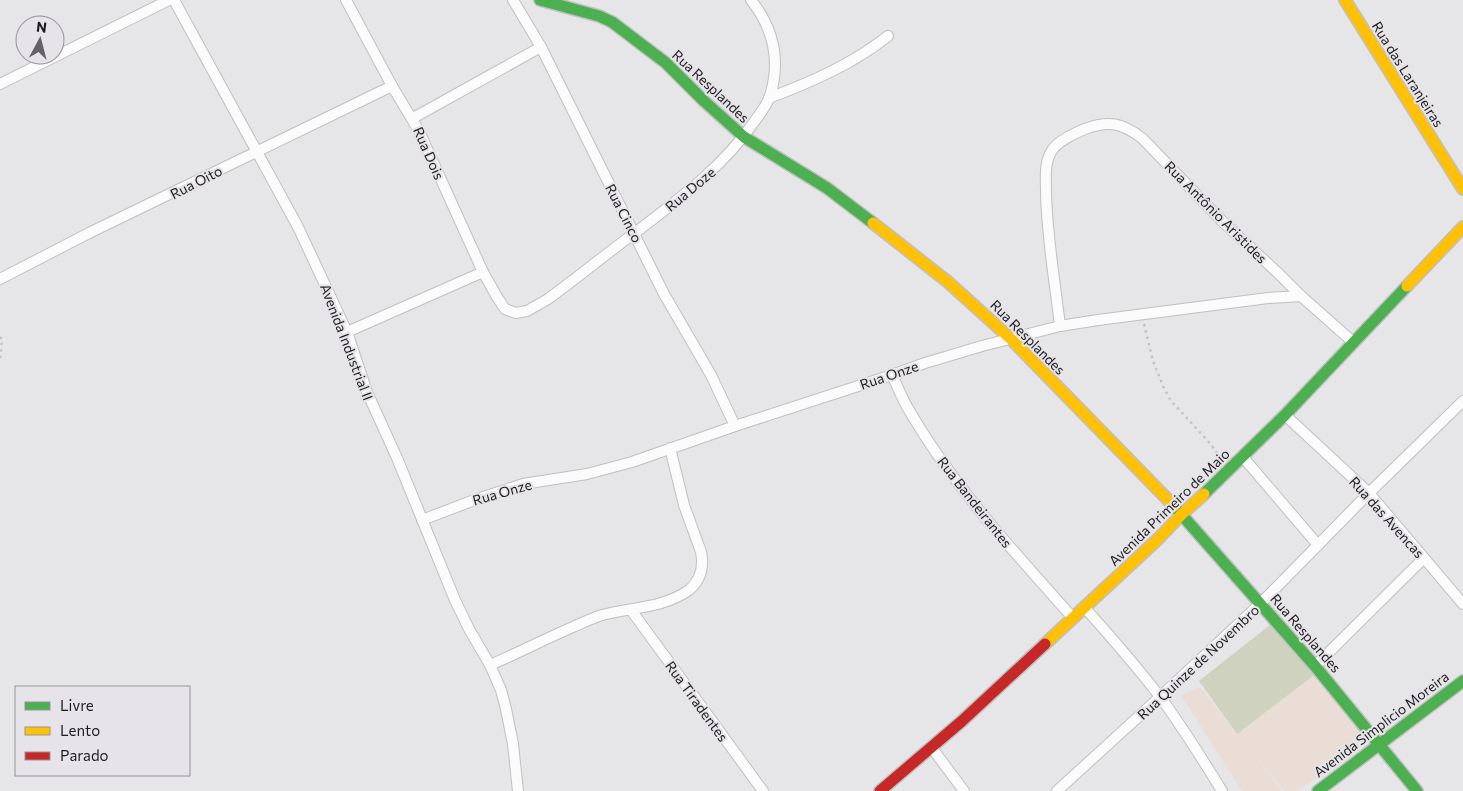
<svg xmlns="http://www.w3.org/2000/svg" width="1463" height="791" font-family="Commissioner,sans-serif">
	<style>
		.education { fill: #e9ddd6 }
		.green { fill: #ced2bf }
		.lines { fill: none; stroke-linecap: round; stroke-linejoin: round }
		.street-casing { stroke: #c0bfc1; stroke-width: 12 }
		.fast-casing { stroke: #c0bfc1; stroke-width: 14 }
		.slow-casing { stroke: #c0bfc1; stroke-width: 14 }
		.jam-casing { stroke: #c0bfc1; stroke-width: 14 }
		.path { stroke: #c5c4c5; stroke-width: 2.5; stroke-dasharray: 2.5 4; stroke-linecap: butt }
		.street { stroke: #fbfbfb; stroke-width: 10 }
		.fast { stroke: #4caf50; stroke-width: 11 }
		.slow { stroke: #ffc107; stroke-width: 11 }
		.jam { stroke: #c62828; stroke-width: 11 }
		.labels { text-anchor: middle; dominant-baseline: central; stroke-width: 4; stroke-linejoin: round; paint-order: stroke }
		.street-label { font-size: 14px; fill: #1d1c1e; stroke: #e6e4e8 }
	</style>
	<rect width="100%" height="100%" fill="#e6e5e7"/>
	<!-- education -->
	<polygon class="education" points="1318,672 1372,737 1298,791 1284,791 1246,745 1282,791 1242,791 1181,695 1200,687 1237,734"/>
	<!-- green -->
	<polygon class="green" points="1276,620 1318,672 1237,734 1199,681"/>
	<g class="lines">
		<defs>
			<g id="street">
				<polyline points="174,0 298,227 347,332 367,392 397,458 455,600 469,629 490,665 501,690 506,709 513,744 518,791"/>
				<path d="M346,0L392,86L419,131L483,272L497,297L505,309L516,313L527,311L548,299C578,277 606,254 636,232C679,199 723,167 754,122C760,114 767,105 770,96C781,60 774,29 751,0"/>
				<polyline points="513,0 541,47 664,294 711,375 735,426"/>
				<polyline points="0,84 169,0"/>
				<path d="M769,98C811,82 853,64 888,36"/>
				<polyline points="413,118 541,47"/>
				<polyline points="0,279 89,233 392,86"/>
				<path d="M1060,326C1055,282 1047,238 1046,193C1046,180 1044,164 1051,152C1056,142 1075,133 1085,129C1109,120 1122,123 1142,138L1222,221L1279,274L1301,296"/>
				<polyline points="347,332 483,272"/>
				<path d="M892,375C898,387 902,399 909,410C953,486 1014,552 1073,618"/>
				<polyline points="1285,415 1369,493 1463,604"/>
				<polyline points="1242,456 1318,545"/>
				<polyline points="422,520 477,499 523,484 587,474 632,462 735,426 892,375 925,363 982,346 1060,326 1098,320 1268,298 1301,296 1353,342"/>
				<path d="M1085,608C1111,637 1137,667 1161,698C1183,728 1203,760 1222,791"/>
				<polyline points="631,610 763,791"/>
				<path d="M490,665C518,653 545,639 573,627C582,623 592,618 602,615C631,607 662,609 689,590C701,580 704,567 701,552L684,505L670,448"/>
				<polyline points="1315,666 1424,558"/>
				<polyline points="932,748 964,791"/>
				<polyline points="1057,791 1160,697 1260,604 1369,493 1463,401"/>
			</g>
			<g id="fast">
				<polyline points="540,0 599,16 612,22 666,63 704,101 744,137 827,188 873,223"/>
				<polyline points="1204,494 1285,415 1407,286"/>
				<polyline points="1174,506 1315,666 1417,791"/>
				<polyline points="1318,791 1463,681"/>
			</g>
			<g id="slow">
				<polyline points="1345,0 1463,189"/>
				<polyline points="873,223 948,282 1011,339 1174,506"/>
				<polyline points="1407,286 1463,227"/>
				<polyline points="1045,644 1158,539 1182,514 1204,494"/>
			</g>
			<polyline id="jam" points="880,791 962,721 1045,644"/>
		</defs>
		<!-- street casing -->
		<use href="#street" class="street-casing"/>
		<!-- fast casing -->
		<use href="#fast" class="fast-casing"/>
		<!-- slow casing -->
		<use href="#slow" class="slow-casing"/>
		<!-- jam casing -->
		<use href="#jam" class="jam-casing"/>
		<!-- path -->
		<g class="path">
			<polyline points="1144,324 1153,361 1163,386 1171,401 1208,441 1222,459"/>
			<polyline points="0,337 2,339 0,360"/>
		</g>
		<!-- street -->
		<use href="#street" class="street"/>
		<!-- fast -->
		<use href="#fast" class="fast"/>
		<!-- slow -->
		<use href="#slow" class="slow"/>
		<!-- jam -->
		<use href="#jam" class="jam"/>
	</g>
	<g class="labels">
		<!-- street labels -->
		<g class="street-label">
			<text transform="translate(1408 74) rotate(58)">Rua das Laranjeiras</text>
			<text transform="translate(711 86) rotate(43)">Rua Resplandes</text>
			<text transform="translate(429 153) rotate(66)">Rua Dois</text>
			<text transform="translate(196 182) rotate(-27)">Rua Oito</text>
			<text transform="translate(690 189) rotate(-40)">Rua Doze</text>
			<text transform="translate(1216 212) rotate(45)">Rua Antônio Aristides</text>
			<text transform="translate(624 213) rotate(63)">Rua Cinco</text>
			<text transform="translate(1028 337) rotate(45)">Rua Resplandes</text>
			<text transform="translate(347 342) rotate(69)">Avenida Industrial II</text>
			<text transform="translate(889 375) rotate(-19)">Rua Onze</text>
			<text transform="translate(502 492) rotate(-16)">Rua Onze</text>
			<text transform="translate(975 502) rotate(52)">Rua Bandeirantes</text>
			<text transform="translate(1169 507) rotate(-44)">Avenida Primeiro de Maio</text>
			<text transform="translate(1387 517) rotate(48)">Rua das Avencas</text>
			<text transform="translate(1306 633) rotate(49)">Rua Resplandes</text>
			<text transform="translate(1198 662) rotate(-43)">Rua Quinze de Novembro</text>
			<text transform="translate(697 701) rotate(54)">Rua Tiradentes</text>
			<text transform="translate(1381 724) rotate(-37)">Avenida Simplicio Moreira</text>
		</g>
	</g>
	<!-- legend -->
	<rect x="15" y="686" width="175" height="90" fill="#e6e4e8" stroke="#969497"/>
	<rect x="25" y="702" width="25" height="8" fill="#4caf50" stroke="#969497"/>
	<text x="60" y="711" font-size="15" fill="#1d1c1e">Livre</text>
	<rect x="25" y="727" width="25" height="8" fill="#ffc107" stroke="#969497"/>
	<text x="60" y="736" font-size="15" fill="#1d1c1e">Lento</text>
	<rect x="25" y="752" width="25" height="8" fill="#c62828" stroke="#969497"/>
	<text x="60" y="761" font-size="15" fill="#1d1c1e">Parado</text>
	<!-- north arrow -->
	<g transform="translate(40 40) rotate(7)"><circle r="24" fill="#e6e4e8" stroke="#969497"/>
	<path d="M0-4L9 19L0 12L-9 19Z" fill="#636264"/>
	<text y="-8" font-size="14" font-weight="bold" text-anchor="middle" fill="#1d1c1e">N</text>
	</g>
</svg>
